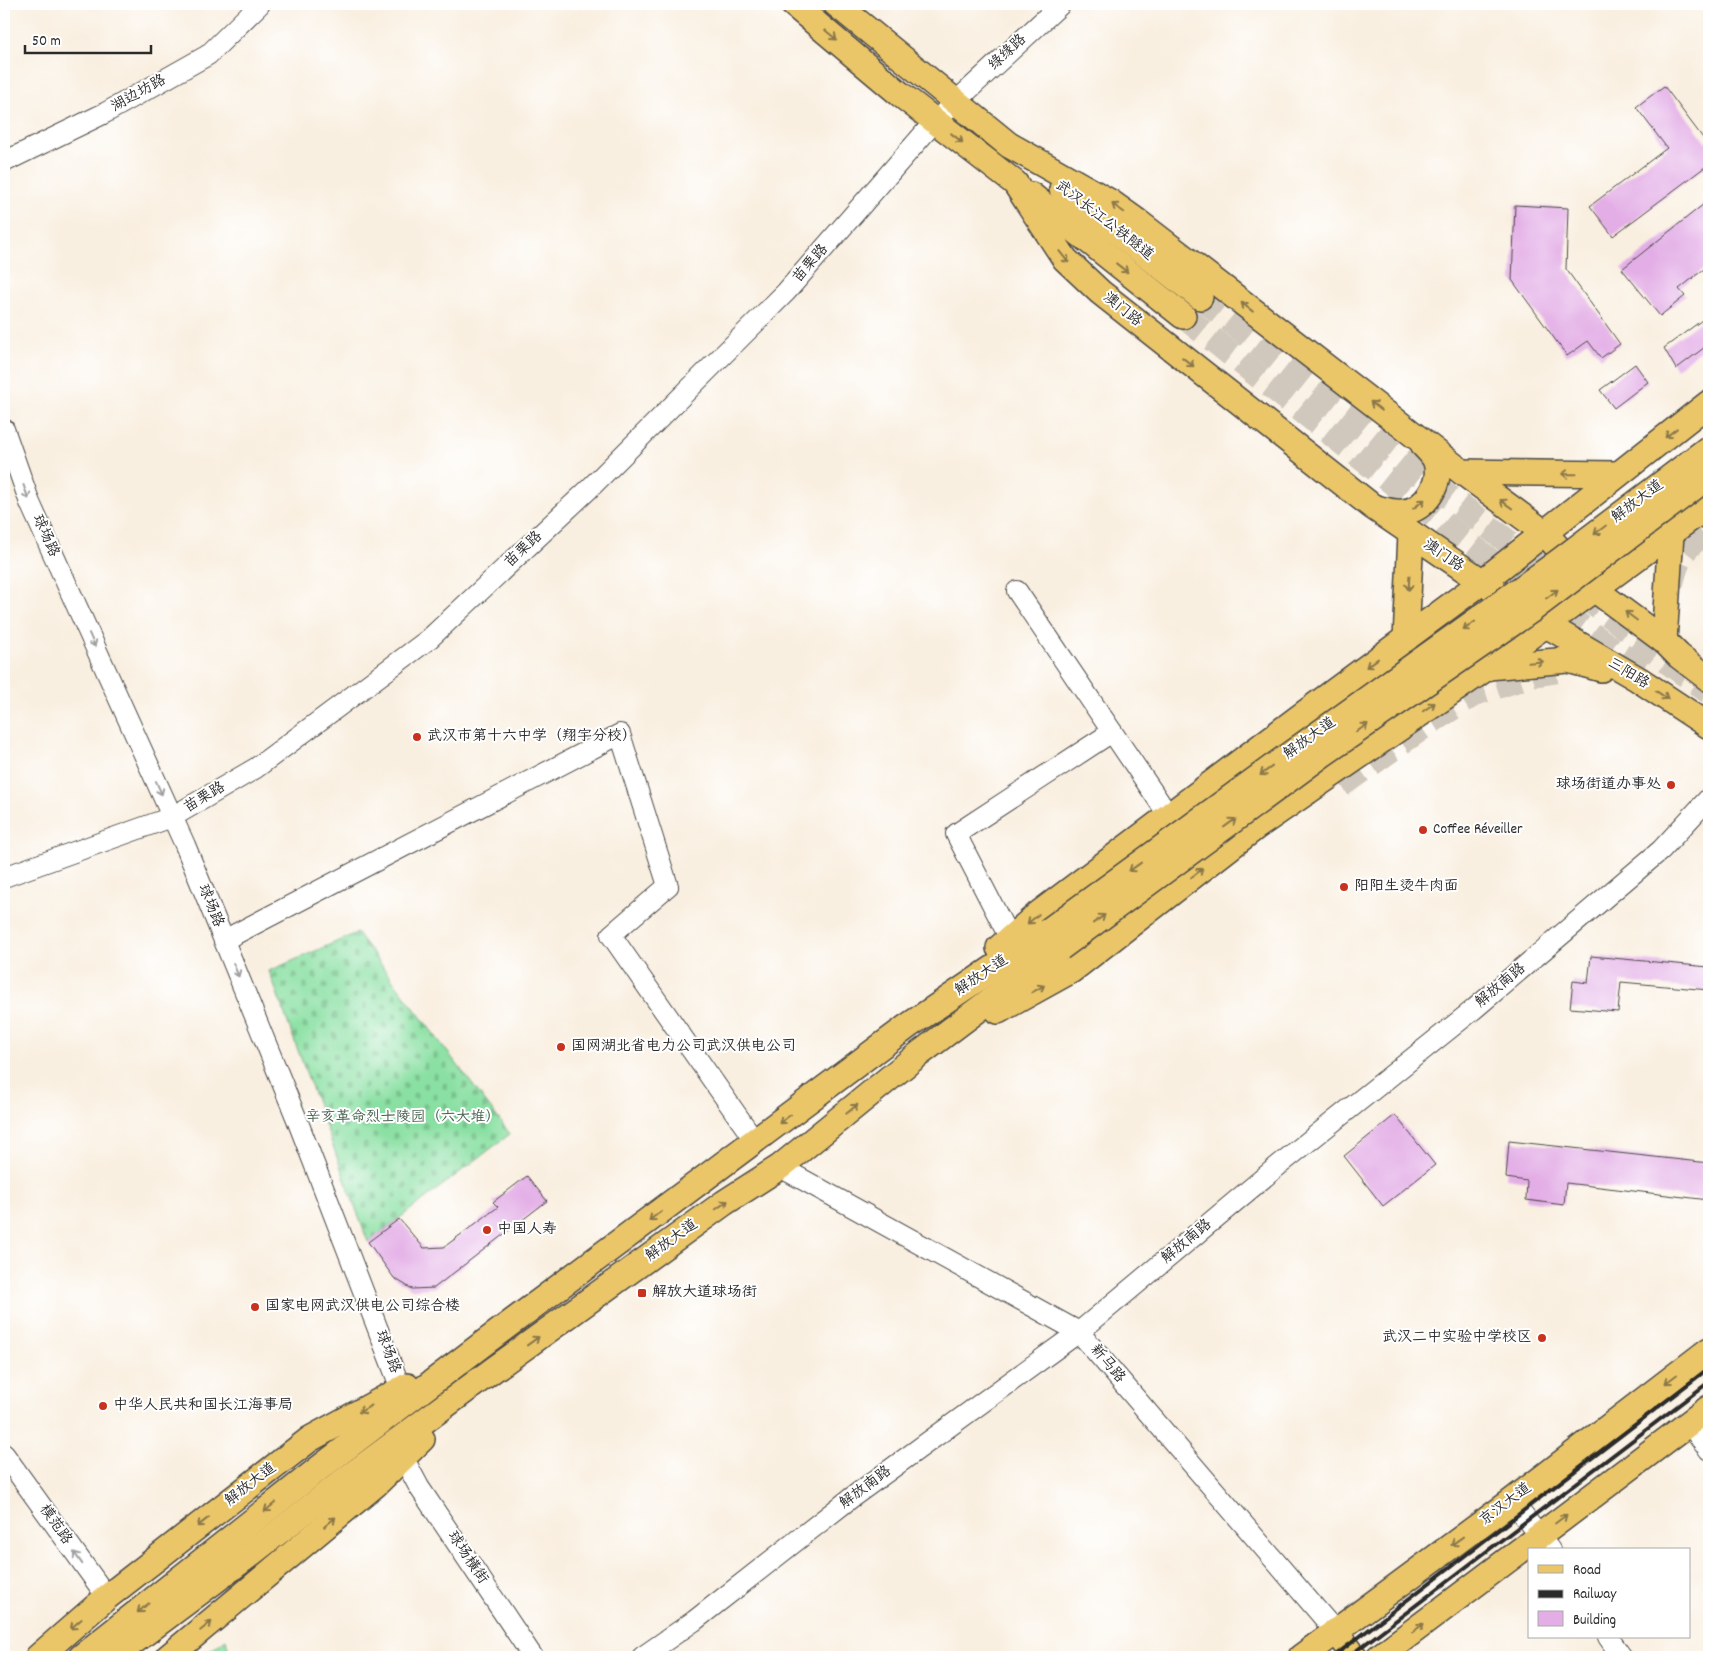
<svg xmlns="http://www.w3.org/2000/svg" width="1713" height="1661" font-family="Dekko,'LXGW WenKai TC',sans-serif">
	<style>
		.cemetery { fill: url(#cemetery-stones); stroke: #5a8667 }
		.green { fill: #8ae0a3; stroke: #5a8667 }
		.building { fill: #e3aee6 }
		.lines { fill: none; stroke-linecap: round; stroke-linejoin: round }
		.major-tunnel { stroke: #d0c8bc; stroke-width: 25; stroke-dasharray: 25 12; stroke-linecap: butt }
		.minor-casing { stroke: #4a4846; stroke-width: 22 }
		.major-casing { stroke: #4a4846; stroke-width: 28 }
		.minor { stroke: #fff; stroke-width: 20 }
		.major { stroke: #ebc669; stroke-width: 25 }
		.rail { stroke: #2b2b2b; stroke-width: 4 }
		.major-bridge-casing { stroke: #4a4846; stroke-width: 28; stroke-linecap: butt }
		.major-bridge { stroke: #ebc669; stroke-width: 25 }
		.oneway { stroke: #8b784a }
		.oneway2 { stroke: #a0a0a0 }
		.poi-dot { fill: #c8321e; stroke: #fff; stroke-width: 2 }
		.labels { text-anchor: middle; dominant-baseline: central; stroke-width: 4; stroke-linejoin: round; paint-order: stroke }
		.street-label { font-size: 15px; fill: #2b2b2b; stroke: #fff }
		.poi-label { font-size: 15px; fill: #2b2b2b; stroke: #fff; text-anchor: start }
		.park-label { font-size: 15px; fill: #48614f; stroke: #fff }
	</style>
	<defs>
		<pattern id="cemetery-stones" width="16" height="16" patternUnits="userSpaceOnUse" patternTransform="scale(1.25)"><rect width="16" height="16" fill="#8ae0a3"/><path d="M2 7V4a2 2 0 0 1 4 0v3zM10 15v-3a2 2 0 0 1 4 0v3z" fill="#77c08c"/></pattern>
	</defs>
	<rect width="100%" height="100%" fill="#fff"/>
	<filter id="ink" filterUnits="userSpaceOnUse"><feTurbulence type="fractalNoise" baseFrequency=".02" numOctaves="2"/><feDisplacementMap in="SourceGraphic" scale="10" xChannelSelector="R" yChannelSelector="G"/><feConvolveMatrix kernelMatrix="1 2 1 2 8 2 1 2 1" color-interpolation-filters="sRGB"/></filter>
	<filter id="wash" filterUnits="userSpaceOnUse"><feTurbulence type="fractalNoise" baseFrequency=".0096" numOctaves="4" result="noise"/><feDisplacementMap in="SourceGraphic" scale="20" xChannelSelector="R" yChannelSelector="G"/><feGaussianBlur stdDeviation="1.12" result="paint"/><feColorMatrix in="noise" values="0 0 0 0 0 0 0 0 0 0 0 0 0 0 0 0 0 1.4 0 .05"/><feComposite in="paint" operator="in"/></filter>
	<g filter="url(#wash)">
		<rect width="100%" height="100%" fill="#f9efe0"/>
		<!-- cemetery -->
		<polygon class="cemetery" points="357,933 510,1134 368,1242 269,971"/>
		<!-- green -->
		<polygon class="green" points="226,1639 230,1657 202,1657"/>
		<g id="blocks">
			<!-- building -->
			<g class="building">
				<polygon points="1664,86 1709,146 1709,164 1613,236 1590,206 1667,148 1636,107"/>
				<polygon points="1709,200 1709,265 1679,289 1685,296 1660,316 1622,269"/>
				<polygon points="1515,205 1568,208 1566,269 1620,344 1601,358 1588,341 1567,356 1512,280"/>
				<polygon points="1709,315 1709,344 1676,369 1664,348"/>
				<polygon points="1635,364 1648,382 1614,408 1600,390"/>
				<polygon points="1591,956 1709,967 1709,990 1621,982 1618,1012 1570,1008 1573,981 1588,983"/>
				<polygon points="1395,1115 1435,1165 1383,1206 1344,1156"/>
				<polygon points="1509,1141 1709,1163 1709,1200 1566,1183 1564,1205 1526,1200 1527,1181 1506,1178"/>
				<polygon points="527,1176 547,1201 434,1288 412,1289 394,1278 368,1242 399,1219 424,1248 444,1247 498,1207 493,1202"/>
			</g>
		</g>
	</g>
	<g filter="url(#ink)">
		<use href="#blocks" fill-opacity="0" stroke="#4a4846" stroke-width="1"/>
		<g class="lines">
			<!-- major-tunnel -->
			<g class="major-tunnel">
				<polyline points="1200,297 1409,466 1507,541 1616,620 1665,660 1709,692"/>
				<polyline points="1183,316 1487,558 1615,651 1643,669"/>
				<path d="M1671,585C1678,555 1684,548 1709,530"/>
				<polyline points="1341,785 1429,723 1476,693 1536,674 1562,670"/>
			</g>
			<defs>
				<g id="minor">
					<polyline points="4,162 105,113 208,55 260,4"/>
					<polyline points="4,429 30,503 185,845 296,1117 401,1389"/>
					<polyline points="1017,591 1169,816"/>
					<polyline points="4,877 172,817 256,768 429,639 588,490 786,292 935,121 1061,4"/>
					<polyline points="1010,939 956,834 1112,732"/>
					<polyline points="224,940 620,734 668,886 611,935 755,1141"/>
					<polyline points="780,1167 1079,1332 1335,1631"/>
					<polyline points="1689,1423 1709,1450"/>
					<polyline points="4,1454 107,1597"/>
					<polyline points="403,1457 419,1487 533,1657"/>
					<polyline points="1512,1501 1550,1550"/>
					<polyline points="1608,1637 1622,1657"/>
					<polyline points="642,1657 694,1621 851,1498 1079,1332 1279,1165 1473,1010 1661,850 1709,798"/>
				</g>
				<g id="major">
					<polyline points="793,4 900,94 1015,183 1065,259 1100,292 1373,507 1546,625 1638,679 1709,726"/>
					<polyline points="836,4 1009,145 1110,202 1138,222 1462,472 1545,533 1594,589 1664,641 1679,656 1709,679"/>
					<polyline points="1062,189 1200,297"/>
					<polyline points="1031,195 1183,316"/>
					<polyline points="1462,472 1618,474"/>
					<path d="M1376,508C1385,510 1394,513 1403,512C1426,510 1442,483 1436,462C1434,456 1428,450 1424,446"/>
					<polyline points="1406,639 1411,534"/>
					<polyline points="1664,641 1671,534"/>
					<polyline points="1488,667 1568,660 1601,669"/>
					<polyline points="999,948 1037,915 1297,719 1482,582 1709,403"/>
					<polyline points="998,1011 1072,970 1256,827 1488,667 1709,505"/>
					<polyline points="1335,1631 1355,1657"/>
					<polyline points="38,1657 107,1597 310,1439 407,1386"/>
					<polyline points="81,1657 322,1466 484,1343 908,1026 1048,931"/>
					<polyline points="113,1657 248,1556 342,1482 493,1370 724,1203 780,1167 919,1054 1060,948"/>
					<polyline points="168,1657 375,1485 422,1439"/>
					<polyline points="1301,1657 1512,1501 1709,1350"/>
					<polyline points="1379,1657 1709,1408"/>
				</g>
			</defs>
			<!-- minor casing -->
			<use href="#minor" class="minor-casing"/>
			<!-- major casing -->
			<use href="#major" class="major-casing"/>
			<!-- minor -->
			<use href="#minor" class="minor"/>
			<!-- major -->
			<use href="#major" class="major"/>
			<!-- rail -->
			<g class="rail">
				<polyline points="1333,1657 1709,1368"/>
				<polyline points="1348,1657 1709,1382"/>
			</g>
			<defs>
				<g id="major-bridge">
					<polyline points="1048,931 1300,747 1557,563 1709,448"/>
					<polyline points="1060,948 1323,754 1530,611 1709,476"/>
				</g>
			</defs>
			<!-- major-bridge casing -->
			<use href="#major-bridge" class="major-bridge-casing"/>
			<!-- major-bridge -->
			<use href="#major-bridge" class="major-bridge"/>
		</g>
		<!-- one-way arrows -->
		<defs><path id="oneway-shaft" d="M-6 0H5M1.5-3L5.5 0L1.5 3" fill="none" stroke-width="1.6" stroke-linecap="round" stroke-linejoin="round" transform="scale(1.25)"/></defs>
		<g class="oneway">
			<use href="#oneway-shaft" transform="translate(831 35) rotate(40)"/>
			<use href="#oneway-shaft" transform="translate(957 138) rotate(38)"/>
			<use href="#oneway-shaft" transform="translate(1118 208) rotate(-145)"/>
			<use href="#oneway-shaft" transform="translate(1064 257) rotate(51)"/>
			<use href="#oneway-shaft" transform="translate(1122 268) rotate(38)"/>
			<use href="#oneway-shaft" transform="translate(1247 307) rotate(-142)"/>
			<use href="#oneway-shaft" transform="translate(1188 362) rotate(38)"/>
			<use href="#oneway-shaft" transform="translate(1376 406) rotate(-142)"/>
			<use href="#oneway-shaft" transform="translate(1671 433) rotate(142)"/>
			<use href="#oneway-shaft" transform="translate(1569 474) rotate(-179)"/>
			<use href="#oneway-shaft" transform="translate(1419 504) rotate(-38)"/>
			<use href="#oneway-shaft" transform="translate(1506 504) rotate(-144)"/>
			<use href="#oneway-shaft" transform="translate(1600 530) rotate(143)"/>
			<use href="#oneway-shaft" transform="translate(1409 583) rotate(93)"/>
			<use href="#oneway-shaft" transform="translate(1552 594) rotate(-37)"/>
			<use href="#oneway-shaft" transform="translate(1631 616) rotate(-143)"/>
			<use href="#oneway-shaft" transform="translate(1469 626) rotate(144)"/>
			<use href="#oneway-shaft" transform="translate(1536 662) rotate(-5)"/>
			<use href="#oneway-shaft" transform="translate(1372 663) rotate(144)"/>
			<use href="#oneway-shaft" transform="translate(1662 695) rotate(33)"/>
			<use href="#oneway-shaft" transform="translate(1429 707) rotate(-35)"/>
			<use href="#oneway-shaft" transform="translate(1362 728) rotate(-35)"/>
			<use href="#oneway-shaft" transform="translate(1266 771) rotate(144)"/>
			<use href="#oneway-shaft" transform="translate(1230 823) rotate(-36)"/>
			<use href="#oneway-shaft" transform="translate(1135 867) rotate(144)"/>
			<use href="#oneway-shaft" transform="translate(1197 873) rotate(-38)"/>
			<use href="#oneway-shaft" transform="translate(1033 919) rotate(140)"/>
			<use href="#oneway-shaft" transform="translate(1099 919) rotate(-36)"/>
			<use href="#oneway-shaft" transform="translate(1038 989) rotate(-29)"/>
			<use href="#oneway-shaft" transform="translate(852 1109) rotate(-39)"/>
			<use href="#oneway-shaft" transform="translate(785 1119) rotate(143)"/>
			<use href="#oneway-shaft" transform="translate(722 1205) rotate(-35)"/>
			<use href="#oneway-shaft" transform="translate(655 1216) rotate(143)"/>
			<use href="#oneway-shaft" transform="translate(533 1341) rotate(-36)"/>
			<use href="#oneway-shaft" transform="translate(1671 1379) rotate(143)"/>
			<use href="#oneway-shaft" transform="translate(365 1409) rotate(151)"/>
			<use href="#oneway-shaft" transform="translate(270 1507) rotate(141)"/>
			<use href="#oneway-shaft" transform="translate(1561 1519) rotate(-37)"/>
			<use href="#oneway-shaft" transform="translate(203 1522) rotate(142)"/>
			<use href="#oneway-shaft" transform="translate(330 1522) rotate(-40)"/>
			<use href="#oneway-shaft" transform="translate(1457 1541) rotate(144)"/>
			<use href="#oneway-shaft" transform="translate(143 1608) rotate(141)"/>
			<use href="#oneway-shaft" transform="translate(76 1624) rotate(139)"/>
			<use href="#oneway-shaft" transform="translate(206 1626) rotate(-39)"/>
			<use href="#oneway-shaft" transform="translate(1418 1628) rotate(-37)"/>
		</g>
		<g class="oneway2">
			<use href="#oneway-shaft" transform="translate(26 492) rotate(70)"/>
			<use href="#oneway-shaft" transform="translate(92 640) rotate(66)"/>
			<use href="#oneway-shaft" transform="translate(159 788) rotate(66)"/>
			<use href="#oneway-shaft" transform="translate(236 970) rotate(68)"/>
			<use href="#oneway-shaft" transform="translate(78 1558) rotate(-125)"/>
		</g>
	</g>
	<!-- markers -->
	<g class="poi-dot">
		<circle cx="417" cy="737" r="5"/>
		<circle cx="1671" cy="785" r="5"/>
		<circle cx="1423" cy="830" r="5"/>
		<circle cx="1344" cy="887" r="5"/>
		<circle cx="561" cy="1047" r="5"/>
		<circle cx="487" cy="1230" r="5"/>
		<rect x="637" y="1288" width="10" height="10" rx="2.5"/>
		<circle cx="255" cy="1307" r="5"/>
		<circle cx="1542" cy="1338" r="5"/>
		<circle cx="103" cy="1406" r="5"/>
	</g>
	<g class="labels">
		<!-- street labels -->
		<g class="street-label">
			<text transform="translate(1008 53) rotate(-43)">绿缘路</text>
			<text transform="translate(139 94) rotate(-29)">湖边坊路</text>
			<text transform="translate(1104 221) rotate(38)">武汉长江公铁隧道</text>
			<text transform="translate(811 264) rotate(-49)">苗栗路</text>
			<text transform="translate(1122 310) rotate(39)">澳门路</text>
			<text transform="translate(1638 502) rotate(-37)">解放大道</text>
			<text transform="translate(45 536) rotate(66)">球场路</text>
			<text transform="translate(524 550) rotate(-43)">苗栗路</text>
			<text transform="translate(1443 556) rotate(34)">澳门路</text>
			<text transform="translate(1628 674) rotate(31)">三阳路</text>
			<text transform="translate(1310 739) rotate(-36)">解放大道</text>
			<text transform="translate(205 798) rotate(-31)">苗栗路</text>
			<text transform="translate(210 906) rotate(68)">球场路</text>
			<text transform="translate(982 976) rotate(-34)">解放大道</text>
			<text transform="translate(1501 986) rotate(-40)">解放南路</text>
			<text transform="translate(672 1241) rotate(-36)">解放大道</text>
			<text transform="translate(1187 1242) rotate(-40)">解放南路</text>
			<text transform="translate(387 1352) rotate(69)">球场路</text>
			<text transform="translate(1107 1364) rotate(50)">新马路</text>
			<text transform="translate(251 1485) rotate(-38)">解放大道</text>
			<text transform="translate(866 1488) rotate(-37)">解放南路</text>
			<text transform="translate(1506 1505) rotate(-37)">京汉大道</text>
			<text transform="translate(55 1525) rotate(55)">模范路</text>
			<text transform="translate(467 1558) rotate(56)">球场横街</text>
		</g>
		<!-- poi labels -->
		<g class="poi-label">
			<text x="427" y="737">武汉市第十六中学（翔宇分校）</text>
			<text x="1661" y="785" text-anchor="end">球场街道办事处</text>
			<text x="1433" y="830">Coffee Réveiller</text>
			<text x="1354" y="887">阳阳生烫牛肉面</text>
			<text x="571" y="1047">国网湖北省电力公司武汉供电公司</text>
			<text x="497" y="1230">中国人寿</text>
			<text x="652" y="1293">解放大道球场街</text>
			<text x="265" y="1307">国家电网武汉供电公司综合楼</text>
			<text x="1532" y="1338" text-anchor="end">武汉二中实验中学校区</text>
			<text x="113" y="1406">中华人民共和国长江海事局</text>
		</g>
		<!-- park labels -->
		<g class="park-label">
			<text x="403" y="1118">辛亥革命烈士陵园（六大堆）</text>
		</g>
	</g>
	<!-- margin -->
	<rect width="1713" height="1661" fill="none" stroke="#fff" stroke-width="20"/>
	<!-- legend -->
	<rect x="1528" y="1548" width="162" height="90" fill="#ffffff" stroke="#aaaaaa"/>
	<rect x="1538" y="1565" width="25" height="8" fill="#ebc669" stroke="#aaaaaa"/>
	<text x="1573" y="1574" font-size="15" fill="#2b2b2b">Road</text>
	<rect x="1538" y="1590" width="25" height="8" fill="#2b2b2b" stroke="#aaaaaa"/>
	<text x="1573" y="1598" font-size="15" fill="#2b2b2b">Railway</text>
	<rect x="1538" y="1611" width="25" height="15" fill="#e3aee6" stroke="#aaaaaa"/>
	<text x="1573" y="1624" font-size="15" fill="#2b2b2b">Building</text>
	<!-- scale -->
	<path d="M25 45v8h126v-8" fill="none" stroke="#2b2b2b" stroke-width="2.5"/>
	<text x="32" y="45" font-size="15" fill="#2b2b2b" stroke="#ffffff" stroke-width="4" paint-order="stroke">50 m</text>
</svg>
